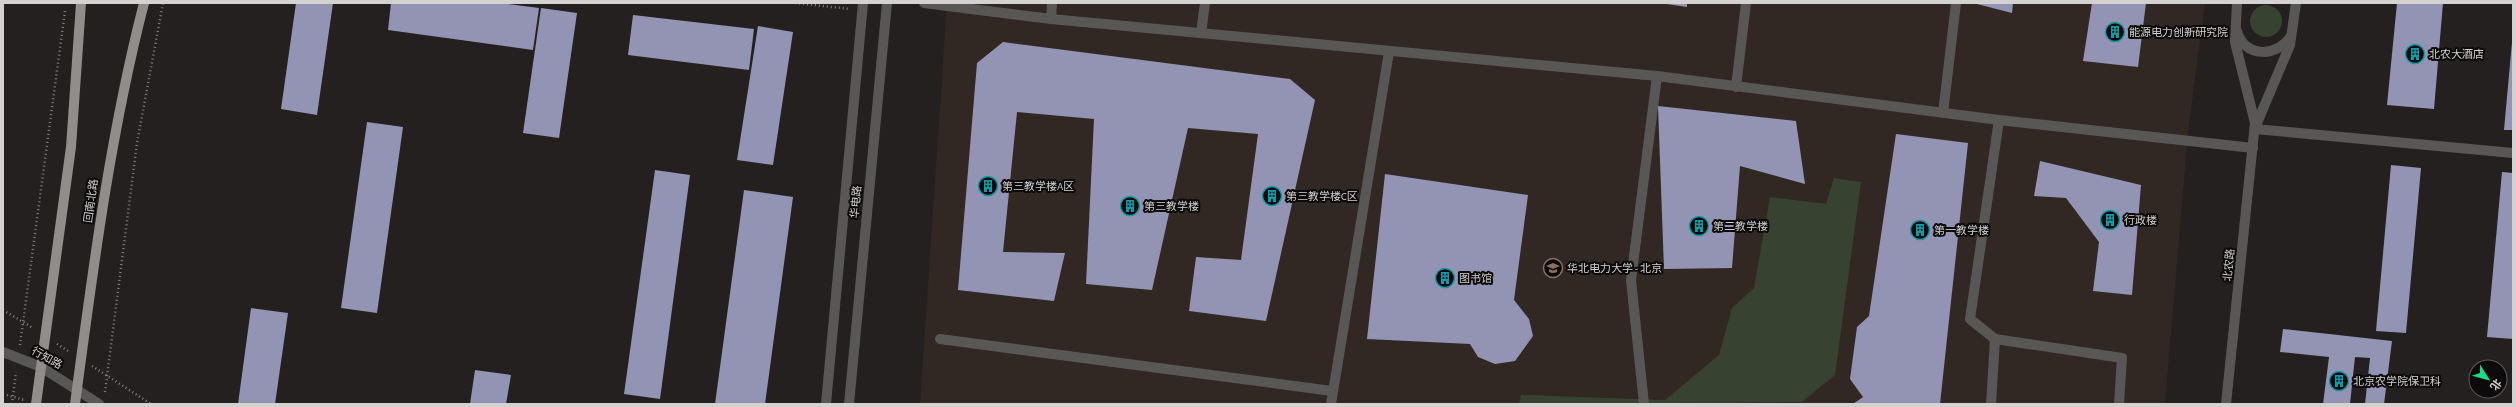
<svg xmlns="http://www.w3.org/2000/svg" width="2516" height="407" font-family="'Alegreya Sans','Noto Sans SC',sans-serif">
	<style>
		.built { fill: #312824 }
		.green { fill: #374230 }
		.building { fill: #9394b3 }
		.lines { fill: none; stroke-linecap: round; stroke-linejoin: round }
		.path { stroke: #83807f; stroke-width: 2.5; stroke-dasharray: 1 3; stroke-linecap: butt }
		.minor { stroke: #585756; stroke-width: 10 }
		.major { stroke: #908d8b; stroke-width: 10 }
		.labels { text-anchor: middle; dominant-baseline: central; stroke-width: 4; stroke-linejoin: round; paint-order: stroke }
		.poi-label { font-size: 11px; fill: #d4d1d1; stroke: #0c0a0a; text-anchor: start }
		.street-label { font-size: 11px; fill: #d4d1d1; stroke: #0c0a0a }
	</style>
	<rect width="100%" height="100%" fill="#23201f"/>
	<!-- built -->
	<polygon class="built" points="947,3 2205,3 2188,132 2165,404 920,404"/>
	<!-- green -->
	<g class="green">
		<circle cx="2266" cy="21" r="16"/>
		<polygon points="1834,178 1861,182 1835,375 1802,402 1519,404 1521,395 1665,400 1719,355 1732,308 1754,288 1770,197 1826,204"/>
	</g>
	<!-- building -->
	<g class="building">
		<polygon points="296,3 333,3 317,115 281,109"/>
		<polygon points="391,3 500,3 539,8 533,50 388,30"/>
		<polygon points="1660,3 1687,3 1687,7"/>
		<polygon points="1977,3 2013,3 2012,13 1977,4"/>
		<polygon points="2092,3 2146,3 2138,67 2083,61"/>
		<polygon points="2397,3 2443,3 2434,109 2387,105"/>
		<polygon points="541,8 577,13 559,138 523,133"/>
		<polygon points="633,15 754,29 749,70 628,55"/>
		<polygon points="758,26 793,32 773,165 737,160"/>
		<polygon points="1003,42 1290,79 1315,100 1266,321 1189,311 1196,257 1241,260 1258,134 1188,128 1152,290 1086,284 1094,119 1017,112 1003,252 1065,253 1054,301 958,290 977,63"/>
		<polygon points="2512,42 2513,42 2513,130 2504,130"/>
		<polygon points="1658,106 1796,121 1805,184 1740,166 1732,268 1664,269"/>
		<polygon points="367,122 403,127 377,313 341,308"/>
		<polygon points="1896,134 1968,143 1940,404 1853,404 1863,397 1850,379 1857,327 1869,316"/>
		<polygon points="2040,161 2141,185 2132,295 2093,291 2099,242 2066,198 2034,196"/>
		<polygon points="2391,165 2421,168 2406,333 2376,331"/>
		<polygon points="655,170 690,175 660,399 624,394"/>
		<polygon points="2502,172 2513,173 2513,339 2487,337"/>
		<polygon points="1385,174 1528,195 1514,300 1529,319 1533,336 1515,361 1495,364 1478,357 1470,344 1367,339"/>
		<polygon points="744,190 793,197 765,404 715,404"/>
		<polygon points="251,308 288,313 275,404 238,404"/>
		<polygon points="2283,329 2392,341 2384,404 2365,404 2370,358 2355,357 2350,404 2323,404 2329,357 2280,352"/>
		<polygon points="475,370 511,375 506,404 470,404"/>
	</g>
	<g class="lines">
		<!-- path -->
		<g class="path">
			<polyline points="795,3 850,9"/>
			<polyline points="3,310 33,328"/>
			<polyline points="57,344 68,351"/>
			<polyline points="20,345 65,11"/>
			<polyline points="92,366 151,404"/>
			<polyline points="105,392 137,143 163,3"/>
			<polyline points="3,394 24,400"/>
			<polyline points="12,404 16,372"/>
		</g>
		<!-- minor -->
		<g class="minor">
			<polyline points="924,3 1051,19 1657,76 1999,120 2253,148"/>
			<polyline points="1051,19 1052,3"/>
			<path d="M2237,31C2244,58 2277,58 2291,36"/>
			<polyline points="1201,33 1205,3"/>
			<polyline points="1736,87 1746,3"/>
			<polyline points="1943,113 1956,3"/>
			<polyline points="1999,120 1970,319 1995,339 2122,358 2119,404"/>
			<polyline points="2257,123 2290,45 2296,3"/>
			<polyline points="2255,129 2513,153"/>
			<polyline points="940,339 1332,391"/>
			<polyline points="3,352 41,367 99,404"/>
			<polyline points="826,404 863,3"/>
			<polyline points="849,404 887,3"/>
			<polyline points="1331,404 1389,52"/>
			<polyline points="1644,404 1631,280 1657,76"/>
			<polyline points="1991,404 1995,339"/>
			<polyline points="2226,404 2255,123 2235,42 2237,3"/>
		</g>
		<!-- major -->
		<g class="major">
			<polyline points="36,404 71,147 81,3"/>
			<path d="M75,404C93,269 110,135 144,3"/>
		</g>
	</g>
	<!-- icons -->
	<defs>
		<symbol id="building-ring" viewBox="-11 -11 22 22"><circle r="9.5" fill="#0c0a0a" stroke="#0f9aa8" stroke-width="1.5"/><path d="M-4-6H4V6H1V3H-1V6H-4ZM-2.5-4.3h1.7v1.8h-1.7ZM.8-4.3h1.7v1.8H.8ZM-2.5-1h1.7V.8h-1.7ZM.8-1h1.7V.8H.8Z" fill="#0f9aa8"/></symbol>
		<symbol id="university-ring" viewBox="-11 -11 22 22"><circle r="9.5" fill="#0c0a0a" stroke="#8d6e63" stroke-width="1.5"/><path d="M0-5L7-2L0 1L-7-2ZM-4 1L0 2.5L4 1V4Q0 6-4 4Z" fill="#8d6e63"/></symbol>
	</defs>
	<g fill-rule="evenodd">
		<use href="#building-ring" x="2104" y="21" width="22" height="22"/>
		<use href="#building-ring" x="2404" y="43" width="22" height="22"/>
		<use href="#building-ring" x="977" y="175" width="22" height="22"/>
		<use href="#building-ring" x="1261" y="185" width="22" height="22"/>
		<use href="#building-ring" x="1119" y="195" width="22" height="22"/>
		<use href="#building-ring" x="2099" y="209" width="22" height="22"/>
		<use href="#building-ring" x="1688" y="215" width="22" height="22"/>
		<use href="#building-ring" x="1909" y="219" width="22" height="22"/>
		<use href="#university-ring" x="1542" y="257" width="22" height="22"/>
		<use href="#building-ring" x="1434" y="267" width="22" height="22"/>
		<use href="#building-ring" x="2328" y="370" width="22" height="22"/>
	</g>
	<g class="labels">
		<!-- poi labels -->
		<g class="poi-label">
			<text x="2129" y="32">能源电力创新研究院</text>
			<text x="2429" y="54">北农大酒店</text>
			<text x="1002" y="186">第三教学楼A区</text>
			<text x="1286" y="196">第三教学楼C区</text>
			<text x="1144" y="206">第三教学楼</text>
			<text x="2124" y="220">行政楼</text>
			<text x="1713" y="226">第二教学楼</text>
			<text x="1934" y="230">第一教学楼</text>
			<text x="1567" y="268">华北电力大学 - 北京</text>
			<text x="1459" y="278">图书馆</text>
			<text x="2353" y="381">北京农学院保卫科</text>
		</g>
		<!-- street labels -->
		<g class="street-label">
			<text transform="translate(91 201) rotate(-82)">回南北路</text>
			<text transform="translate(856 202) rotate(-85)">华电路</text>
			<text transform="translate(2229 265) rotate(-84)">北农路</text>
			<text transform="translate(47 358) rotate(29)">行知路</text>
		</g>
	</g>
	<!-- border -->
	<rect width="2516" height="407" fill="none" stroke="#d4d1d1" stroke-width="8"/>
	<!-- north arrow -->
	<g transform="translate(2488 379) rotate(126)"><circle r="19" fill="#0c0a0a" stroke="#5c5a5a"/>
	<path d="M0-3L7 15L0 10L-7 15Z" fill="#1cd988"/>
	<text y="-6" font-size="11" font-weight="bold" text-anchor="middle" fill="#d4d1d1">北</text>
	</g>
</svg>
